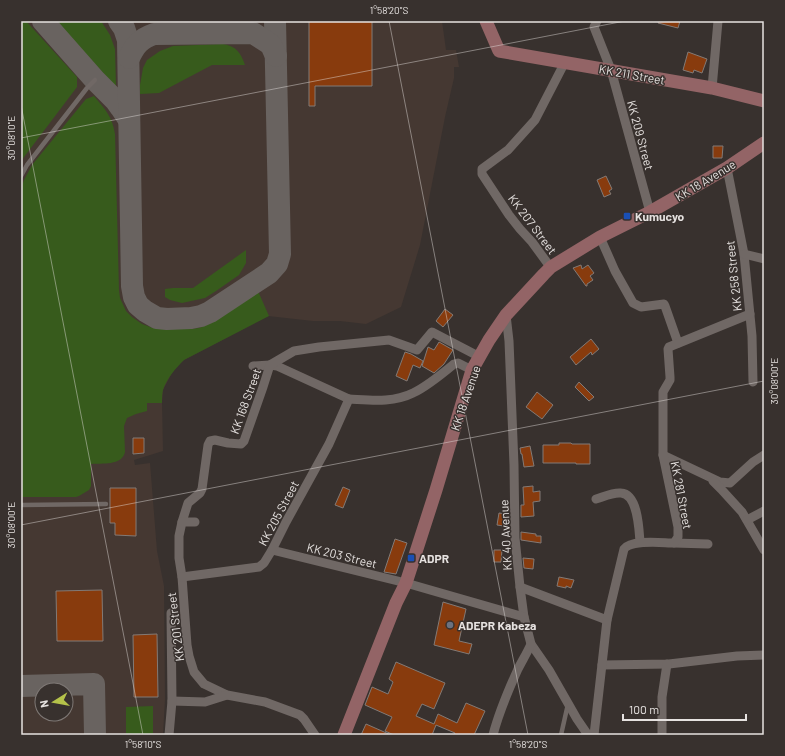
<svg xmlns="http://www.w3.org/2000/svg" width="785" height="756" font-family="Barlow,sans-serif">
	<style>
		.built { fill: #453832; fill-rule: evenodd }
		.green { fill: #375b1c }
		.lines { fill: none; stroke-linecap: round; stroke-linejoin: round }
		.taxiway { stroke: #696360; stroke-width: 22 }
		.building { fill: #883b0d; stroke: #827a76 }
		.service { stroke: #706865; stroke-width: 4.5 }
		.minor { stroke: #706865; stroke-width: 9 }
		.secondary { stroke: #936466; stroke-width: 13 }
		.ticks { fill: none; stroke: #e6e2e0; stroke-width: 1; stroke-opacity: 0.45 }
		.transit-dot { fill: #1a4fb4; stroke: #38312e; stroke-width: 1.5 }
		.worship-dot { fill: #6b7280; stroke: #38312e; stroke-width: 1.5 }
		.labels { text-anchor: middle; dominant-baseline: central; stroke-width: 3; stroke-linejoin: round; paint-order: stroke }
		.street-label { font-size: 12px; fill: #e6e2e0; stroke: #38312e }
		.poi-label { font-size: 12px; font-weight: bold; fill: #e6e2e0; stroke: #38312e; text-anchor: start }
		.neatline { fill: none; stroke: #e6e2e0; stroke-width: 1.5 }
		.ticks-label { font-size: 10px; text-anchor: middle; fill: #e6e2e0 }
	</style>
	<rect width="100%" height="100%" fill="#38312e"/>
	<!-- built -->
	<path class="built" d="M21,21H442L446,50H456L459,67H454V78L445,117L420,245L401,307L366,324L340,321H313L268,316L184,360L174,369L163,390L162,403L163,451L134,460L135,465L150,463L157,551L164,586L165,699L163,735H21ZM42,690H66V714H42Z"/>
	<!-- green -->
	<g class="green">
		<polygon points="21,21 26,21 77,77 77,87 21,161"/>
		<polygon points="56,21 101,21 110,35 115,49 116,87"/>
		<path d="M223,44C236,46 241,53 245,65H212L159,93L140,94V85L143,68L147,60L160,51L173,46Z"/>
		<path d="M94,96C105,109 112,116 115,134L119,290L120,298L126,311L132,317L142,324L153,328L190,329L199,328L208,324L258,291L269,316L184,360C176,368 167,378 163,390C162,394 162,399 162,403H147V411L136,414L127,418L124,426L125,452C122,466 102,463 91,464V486L89,490L79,496L76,497H21V188L24,180L32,165L86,99Z"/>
		<polygon points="246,250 246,263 239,275 216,291 205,298 182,303 170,300 165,297 165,289 173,288 193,288"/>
		<polygon points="153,706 153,735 126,735 126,707"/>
	</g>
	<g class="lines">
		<!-- taxiway -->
		<g class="taxiway">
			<polyline points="43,21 95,80 116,101 121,108 129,120"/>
			<polyline points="119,21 124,28 128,40 132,286 134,297 138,305 145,311 157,318 167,319 191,318 201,316 210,312 269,273 277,264 280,254 275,21"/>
			<path d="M129,58C135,45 140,39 154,34L253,33L267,42L271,45L276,56"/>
			<polyline points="21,686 94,684 95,735"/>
		</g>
	</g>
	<!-- building -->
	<g class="building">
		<polygon points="309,21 372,21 372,86 315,86 315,106 309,106"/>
		<polygon points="659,21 680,21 678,28 658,23"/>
		<polygon points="688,52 707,59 702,73 694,70 693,73 683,70"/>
		<polygon points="713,146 723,146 722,158 713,158"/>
		<polygon points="606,176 612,189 609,191 611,194 604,197 597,180"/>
		<polygon points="581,265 582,269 588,265 594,273 590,276 593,280 587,284 587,286 586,286 573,268"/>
		<polygon points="445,309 453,315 443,327 436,321"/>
		<polygon points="591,339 599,349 592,355 591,352 576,365 570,357"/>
		<polygon points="439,342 453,350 444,364 434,373 422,366 428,347 434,350"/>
		<polygon points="405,352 411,354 423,361 420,368 413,365 407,381 396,376"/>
		<polygon points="579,382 594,397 589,401 575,387"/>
		<polygon points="537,392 553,405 542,419 526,407"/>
		<polygon points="133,438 144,438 144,453 133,454"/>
		<polygon points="559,443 571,443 572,444 590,444 590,464 576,464 576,463 543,463 543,445 559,445"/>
		<polygon points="530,446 534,466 524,467 522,454 521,454 520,448"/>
		<polygon points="533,486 533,492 540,491 540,501 533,502 534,516 521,517 521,505 524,505 523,487"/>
		<polygon points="343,487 350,490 343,508 335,505"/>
		<polygon points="110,488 136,488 136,536 115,535 115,523 110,523"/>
		<polygon points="499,513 506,514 504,526 497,525"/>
		<polygon points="521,532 536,534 536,536 541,536 541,543 521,540"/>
		<polygon points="395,539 407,543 396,574 384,572"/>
		<polygon points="494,550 502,550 501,562 494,562"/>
		<polygon points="523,558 534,559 533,569 524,568"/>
		<polygon points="559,577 574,580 571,588 566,586 566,588 557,586"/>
		<polygon points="102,590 103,641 57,641 56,591"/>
		<polygon points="443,602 466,609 459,641 472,644 469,654 434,645"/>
		<polygon points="157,634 158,697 134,697 133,635"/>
		<polygon points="396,662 445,683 434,709 422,704 416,716 434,724 438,714 457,723 466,703 485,711 474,735 454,735 455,733 436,725 432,735 394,735 385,731 392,717 365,705 372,687 388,694 393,682 389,679"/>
		<polygon points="366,724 391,735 361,735"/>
	</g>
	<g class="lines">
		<!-- service -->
		<g class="service">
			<polyline points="21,176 27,165 87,88 95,80"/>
			<polyline points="21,505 106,504"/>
			<polyline points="561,735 568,704"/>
		</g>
		<!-- minor -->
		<g class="minor">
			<polyline points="597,21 594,27 611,70 650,212"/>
			<polyline points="712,88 718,21"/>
			<polyline points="727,168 744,254 752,336 753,382"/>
			<polyline points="600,237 615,271 633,303 641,307 664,304 665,306 678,343"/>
			<polyline points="744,254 764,259"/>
			<polyline points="551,268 532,242 520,229 509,215 482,174 482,169 508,150 535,120 565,62"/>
			<polyline points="506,315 509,341 514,465 515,538 520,587 524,617 531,644 549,670 577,719 588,735"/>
			<polyline points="253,366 270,365 277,366 349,399"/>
			<polyline points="663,455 720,482 730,483 753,462 764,455"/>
			<polyline points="713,481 721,489 742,512 764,550"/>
			<path d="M596,499C603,497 613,492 621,493C638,494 639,529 640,542"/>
			<polyline points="747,520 764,511"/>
			<polyline points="182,522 188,503 200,493 202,489 208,445 210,441 215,440 228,443 241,444 244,441 263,387 270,365 294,351 319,347 389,340 417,350 432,332 480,357"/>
			<polyline points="195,522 182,522 179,536 179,558 182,577 187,645 189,656 194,672 204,684 227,695 265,702 300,715 304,719 315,735"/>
			<polyline points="674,543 708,544"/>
			<polyline points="272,550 406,583 524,617"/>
			<path d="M182,577L259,567L264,563L272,550L286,522L329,444L349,399C370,400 393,403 413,393C426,387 442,374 454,364L458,363L472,370"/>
			<polyline points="520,587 607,620"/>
			<polyline points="602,665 669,664 737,656 764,655"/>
			<polyline points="172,701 205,702 227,695"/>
			<polyline points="169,735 172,701 171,613"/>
			<path d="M493,735C499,712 508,691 518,669C522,661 527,653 531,644"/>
			<path d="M594,735L607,620L624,549C632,539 662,543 674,543L678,537V527L663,455V392L670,380V377L668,349L669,347L750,314"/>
			<polyline points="662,735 662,697 667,664"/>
		</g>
		<!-- secondary -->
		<g class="secondary">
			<polyline points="486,21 499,51 712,88 764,101"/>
			<polyline points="344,735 396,603 406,583 436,490 472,370 489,340 506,315 544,274 551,267 600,237 650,212 727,168 764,143"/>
		</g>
	</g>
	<!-- ticks -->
	<path class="ticks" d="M389,21L528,735M21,105L143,735M21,138L625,21M21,525L764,381"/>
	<!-- markers -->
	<g class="transit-dot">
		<rect x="623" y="212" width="8" height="8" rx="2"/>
		<rect x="407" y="554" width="8" height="8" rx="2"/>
	</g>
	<circle class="worship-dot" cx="450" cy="625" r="4"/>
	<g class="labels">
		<!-- street labels -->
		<g class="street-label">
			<text transform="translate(632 74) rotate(10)">KK 211 Street</text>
			<text transform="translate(641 135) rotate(75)">KK 209 Street</text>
			<text transform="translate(705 180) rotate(-31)">KK 18 Avenue</text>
			<text transform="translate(533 224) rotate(53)">KK 207 Street</text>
			<text transform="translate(733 276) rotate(-96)">KK 258 Street</text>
			<text transform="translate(465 398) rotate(-71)">KK 18 Avenue</text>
			<text transform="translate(245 401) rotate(-70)">KK 168 Street</text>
			<text transform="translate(682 495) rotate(79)">KK 281 Street</text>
			<text transform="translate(278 513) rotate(-62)">KK 205 Street</text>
			<text transform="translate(505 535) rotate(-93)">KK 40 Avenue</text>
			<text transform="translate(342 555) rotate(14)">KK 203 Street</text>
			<text transform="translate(175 627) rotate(-97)">KK 201 Street</text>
		</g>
		<!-- poi labels -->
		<g class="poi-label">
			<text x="635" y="216">Kumucyo</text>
			<text x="419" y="558">ADPR</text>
			<text x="458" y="625">ADEPR Kabeza</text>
		</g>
	</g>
	<!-- border -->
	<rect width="785" height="756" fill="none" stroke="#38312e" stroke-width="44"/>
	<!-- north arrow -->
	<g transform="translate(54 702) rotate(259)"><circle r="19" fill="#38312e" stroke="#7e7875"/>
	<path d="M0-3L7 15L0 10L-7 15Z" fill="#b5c24a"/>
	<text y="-6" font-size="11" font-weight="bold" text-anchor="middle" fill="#e6e2e0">N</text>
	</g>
	<!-- scale -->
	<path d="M623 714v6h123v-6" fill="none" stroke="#e6e2e0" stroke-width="2"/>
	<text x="629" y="714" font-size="12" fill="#e6e2e0" stroke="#38312e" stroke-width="3" paint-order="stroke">100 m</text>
	<rect x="22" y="22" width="741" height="712" class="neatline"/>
	<g class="ticks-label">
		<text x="389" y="14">1°58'20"S</text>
		<text transform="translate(11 138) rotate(-90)" y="4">30°08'10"E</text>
		<text transform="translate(774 381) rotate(-90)" y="4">30°08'00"E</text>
		<text transform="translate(11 525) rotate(-90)" y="4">30°08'00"E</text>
		<text x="143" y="748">1°58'10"S</text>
		<text x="528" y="748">1°58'20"S</text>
	</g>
</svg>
